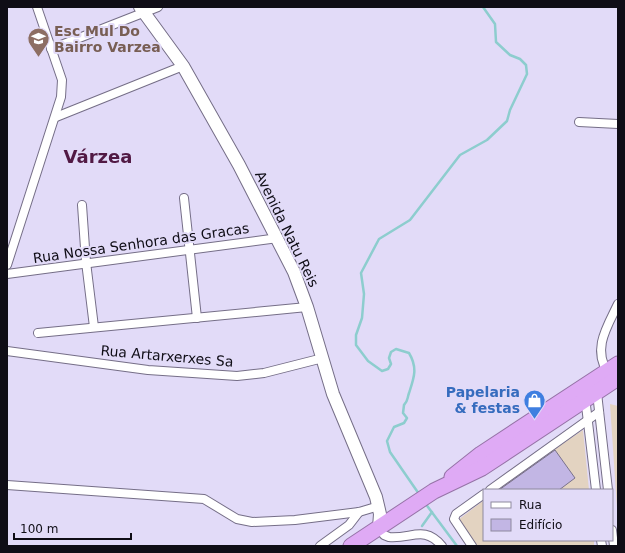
<svg xmlns="http://www.w3.org/2000/svg" width="625" height="553" font-family="'DejaVu Sans',sans-serif">
	<style>
		.commercial { fill: #e3d3c1 }
		.lines { fill: none; stroke-linecap: round; stroke-linejoin: round }
		.stream { stroke: #8dcdce; stroke-width: 2.5 }
		.building { fill: #c2b6e4; stroke: #79728c }
		.street-casing { stroke: #756e87; stroke-width: 10 }
		.secondary-casing { stroke: #756e87; stroke-width: 14 }
		.highway-casing { stroke: #9673a7; stroke-width: 17 }
		.street { stroke: #fff; stroke-width: 8 }
		.secondary { stroke: #fff; stroke-width: 12 }
		.highway { stroke: #dfaaf5; stroke-width: 15 }
		.labels { text-anchor: middle; dominant-baseline: central; stroke-width: 4; stroke-linejoin: round; paint-order: stroke }
		.education-label { font-size: 14px; font-weight: bold; fill: #785e54; stroke: #e2dbf8; text-anchor: start }
		.street-label { font-size: 14px; fill: #0f0d16; stroke: #e2dbf8 }
		.shop-label { font-size: 14px; font-weight: bold; fill: #366cbe; stroke: #e2dbf8; text-anchor: end }
		.district-label { font-size: 18px; font-weight: bold; fill: #511944; stroke: #e2dbf8 }
	</style>
	<rect width="100%" height="100%" fill="#e2dbf8"/>
	<!-- commercial -->
	<g class="commercial">
		<polygon points="610,404 618,406 618,523"/>
		<polygon points="583,430 589,490 497,490 518,474"/>
		<polygon points="484,500 484,540 594,540 594,546 477,546 458,520"/>
	</g>
	<g class="lines">
		<!-- stream -->
		<g class="stream">
			<path d="M419,494L390,452L387,441L394,427L404,423L407,418L403,413L404,405C408,401 407,399 409,393C414,378 418,368 409,353L396,349L391,352L389,358L391,364L388,369L382,371L368,361L356,345V335L362,318L364,294L361,273L379,239L410,220L460,155L487,140L507,121L510,110L527,74L526,65L520,59L510,55L496,42L495,24L483,7"/>
			<polyline points="425,503 457,546"/>
			<polyline points="422,526 432,512"/>
		</g>
	</g>
	<!-- building -->
	<polygon class="building" points="555,450 575,478 559,490 499,490"/>
	<g class="lines">
		<defs>
			<g id="street">
				<polyline points="51,49 158,7"/>
				<polyline points="56,117 183,66"/>
				<polyline points="579,122 618,124"/>
				<polyline points="184,198 197,318"/>
				<polyline points="82,205 86,262 94,327"/>
				<polyline points="7,265 61,97 62,80 37,7"/>
				<polyline points="7,274 278,238"/>
				<polyline points="38,333 307,307"/>
				<polyline points="7,351 148,370 237,376 264,373 323,358"/>
				<path d="M608,373C592,349 607,327 618,304"/>
				<polyline points="597,393 608,490"/>
				<polyline points="585,397 596,490"/>
				<polyline points="7,485 204,499 237,519 252,522 295,520 359,512 379,506"/>
				<polyline points="490,490 599,412"/>
				<path d="M379,528L384,535L389,537C412,539 424,525 442,546"/>
				<polyline points="612,530 614,546"/>
				<polyline points="601,540 602,546"/>
				<polyline points="320,546 349,525 359,512"/>
				<polyline points="472,546 454,519 456,514 484,494"/>
			</g>
			<polyline id="secondary" points="140,7 183,66 239,165 294,272 307,307 333,394 376,497 380,514 379,528"/>
			<g id="highway">
				<polyline points="452,477 481,454 618,364"/>
				<polyline points="351,546 434,491 482,468 618,378"/>
			</g>
		</defs>
		<!-- street casing -->
		<use href="#street" class="street-casing"/>
		<!-- secondary casing -->
		<use href="#secondary" class="secondary-casing"/>
		<!-- highway casing -->
		<use href="#highway" class="highway-casing"/>
		<!-- street -->
		<use href="#street" class="street"/>
		<!-- secondary -->
		<use href="#secondary" class="secondary"/>
		<!-- highway -->
		<use href="#highway" class="highway"/>
	</g>
	<!-- icons -->
	<defs>
		<symbol id="school-pin" viewBox="-11 -11 22 30"><path d="M0 17L-7.5 6A9.5 9.5 0 1 1 7.5 6Z" fill="#8d6e63" stroke="#e2dbf8"/><path d="M0-5L7-2L0 1L-7-2ZM-4 1L0 2.5L4 1V4Q0 6-4 4Z" fill="#fff"/></symbol>
		<symbol id="shop-pin" viewBox="-11 -11 22 30"><path d="M0 17L-7.5 6A9.5 9.5 0 1 1 7.5 6Z" fill="#3f7fe0" stroke="#e2dbf8"/><path d="M-5-2.5h2.3a2.7 3.5 0 0 1 5.4 0H5L5.5 6h-11ZM-1.5-2.5h3a1.5 2.3 0 0 0-3 0Z" fill="#fff"/></symbol>
	</defs>
	<g fill-rule="evenodd">
		<use href="#school-pin" x="26" y="26" width="25" height="34"/>
		<use href="#shop-pin" x="522" y="388" width="25" height="34"/>
	</g>
	<g class="labels">
		<!-- education labels -->
		<g class="education-label">
			<text x="54" y="31">Esc Mul Do<tspan x="54" dy="16">Bairro Varzea</tspan></text>
		</g>
		<!-- street labels -->
		<g class="street-label">
			<text transform="translate(287 229) rotate(64)">Avenida Natu Reis</text>
			<text transform="translate(141 243) rotate(-8)">Rua Nossa Senhora das Gracas</text>
			<text transform="translate(167 356) rotate(5)">Rua Artarxerxes Sa</text>
		</g>
		<!-- shop labels -->
		<g class="shop-label">
			<text x="520" y="392">Papelaria<tspan x="520" dy="16">&amp; festas</tspan></text>
		</g>
		<!-- district labels -->
		<g class="district-label">
			<text x="98" y="156">Várzea</text>
		</g>
	</g>
	<!-- border -->
	<rect width="625" height="553" fill="none" stroke="#0f0d16" stroke-width="16"/>
	<!-- legend -->
	<rect x="483" y="489" width="130" height="52" fill="#e2dbf8" stroke="#8e899e"/>
	<rect x="491" y="502" width="20" height="6" fill="#ffffff" stroke="#8e899e"/>
	<text x="519" y="509" font-size="12" fill="#0f0d16">Rua</text>
	<rect x="491" y="519" width="20" height="12" fill="#c2b6e4" stroke="#8e899e"/>
	<text x="519" y="529" font-size="12" fill="#0f0d16">Edifício</text>
	<!-- scale -->
	<path d="M14 533v6h117v-6" fill="none" stroke="#0f0d16" stroke-width="2"/>
	<text x="20" y="533" font-size="12" fill="#0f0d16" stroke="#e2dbf8" stroke-width="3" paint-order="stroke">100 m</text>
</svg>
